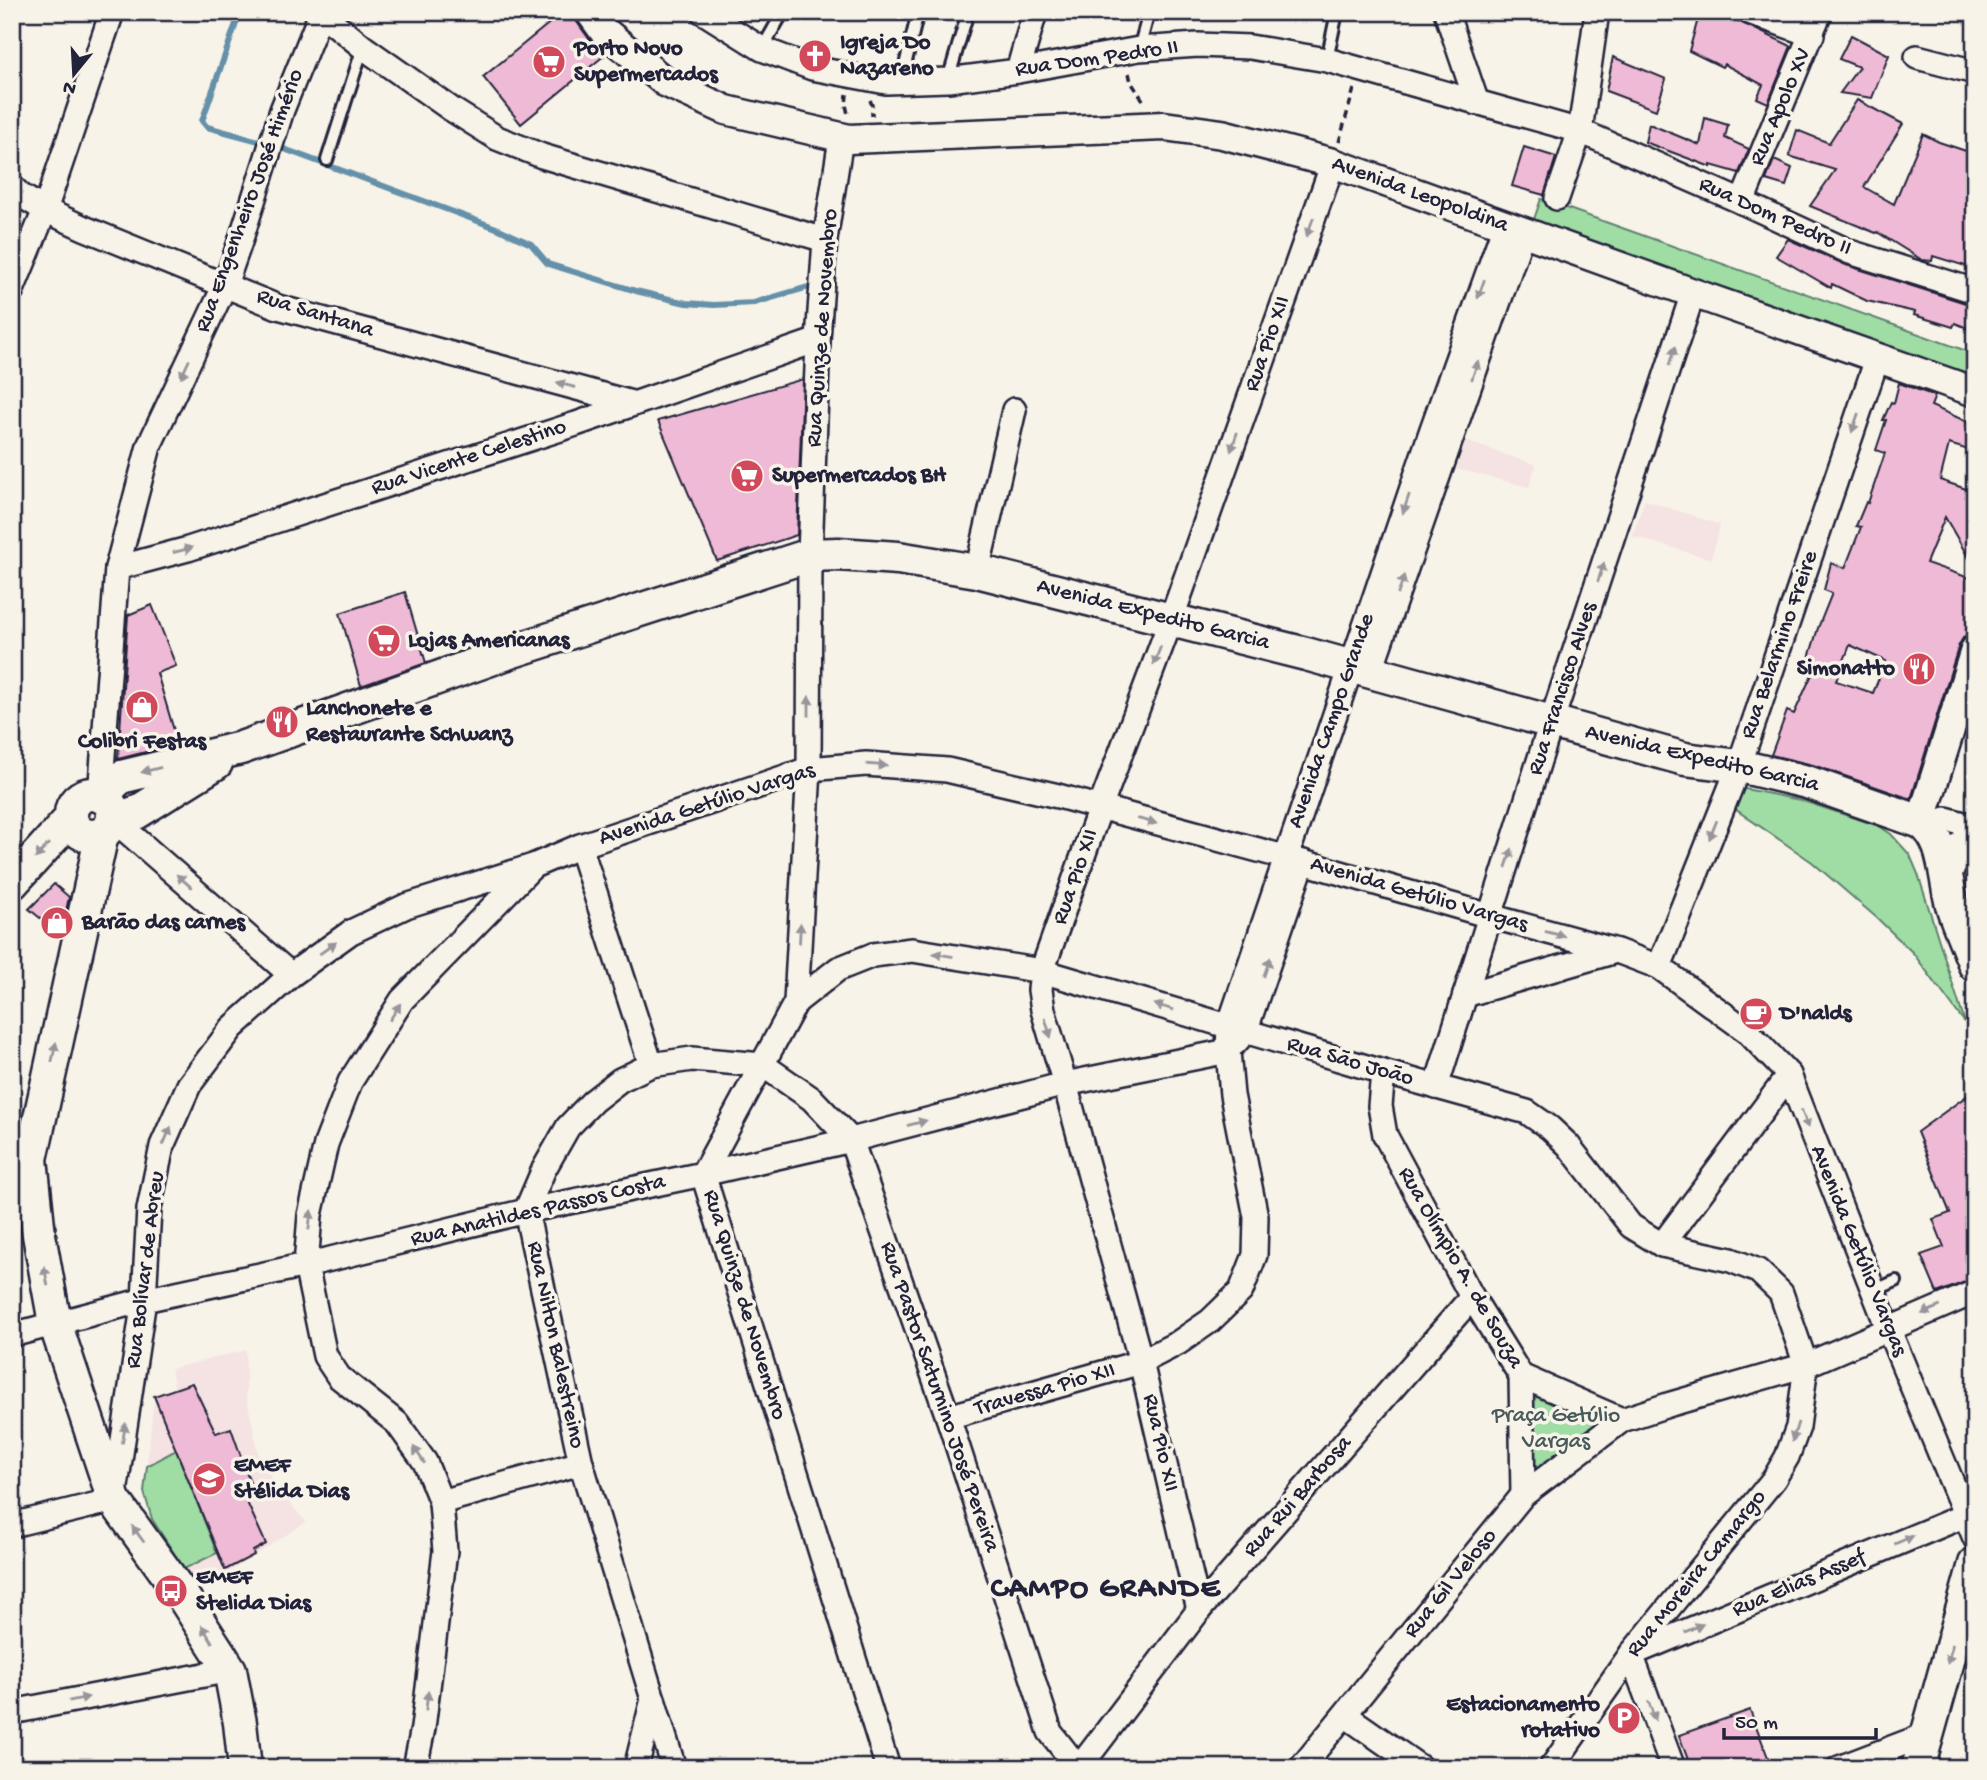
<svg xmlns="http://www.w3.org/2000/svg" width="1987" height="1780" font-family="'Gochi Hand',sans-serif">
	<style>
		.built { fill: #f5e2e2 }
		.green { fill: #9fdda5; stroke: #608070; stroke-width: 2 }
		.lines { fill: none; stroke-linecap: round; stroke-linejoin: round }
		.stream { stroke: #6590a9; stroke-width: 6 }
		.building { fill: #efbad5; stroke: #22223b; stroke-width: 2; fill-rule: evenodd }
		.service-casing { stroke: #22223b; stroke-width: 16 }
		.minor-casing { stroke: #22223b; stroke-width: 28 }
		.tertiary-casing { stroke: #22223b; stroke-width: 33 }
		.secondary-casing { stroke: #22223b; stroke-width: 37 }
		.path { stroke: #22223b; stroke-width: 3.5; stroke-dasharray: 7 5; stroke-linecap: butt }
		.service { stroke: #f7f3e8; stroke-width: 10 }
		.minor { stroke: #f7f3e8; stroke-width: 23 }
		.tertiary { stroke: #f7f3e8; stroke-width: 28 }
		.secondary { stroke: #f7f3e8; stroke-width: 32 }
		.oneway { fill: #97959a }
		.labels { text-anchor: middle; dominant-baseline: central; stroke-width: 7; stroke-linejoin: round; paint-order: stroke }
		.poi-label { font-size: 23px; font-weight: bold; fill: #22223b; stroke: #f7f3e8; text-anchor: start }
		.street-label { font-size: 23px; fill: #22223b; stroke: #f7f3e8 }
		.park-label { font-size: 23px; fill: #485a5b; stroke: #f7f3e8 }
		.district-label { font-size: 30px; font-weight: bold; letter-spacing: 2px; fill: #22223b; stroke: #f7f3e8 }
	</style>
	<rect width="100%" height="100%" fill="#f7f3e8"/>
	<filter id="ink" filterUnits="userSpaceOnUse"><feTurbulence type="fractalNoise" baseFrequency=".0143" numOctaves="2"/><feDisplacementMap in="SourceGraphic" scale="14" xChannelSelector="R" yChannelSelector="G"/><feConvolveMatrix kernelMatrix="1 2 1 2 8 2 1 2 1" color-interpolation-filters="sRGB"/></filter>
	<g filter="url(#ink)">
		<!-- built -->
		<g class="built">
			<polygon points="1465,441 1536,465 1529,487 1457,469"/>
			<polygon points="1645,500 1720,525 1711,559 1632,536"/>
			<polygon points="246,1350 246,1395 259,1457 279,1491 306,1522 200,1591 155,1525 146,1499 144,1492 153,1407 157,1395 175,1389 171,1369"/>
		</g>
		<!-- green -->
		<g class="green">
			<polygon points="1541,199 1975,354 1975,379 1532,225"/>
			<polygon points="1735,787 1800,800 1879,826 1891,834 1910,855 1918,874 1965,1023 1913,953 1877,918 1812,862 1729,805"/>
			<polygon points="1521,1376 1622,1420 1523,1495"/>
			<polygon points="176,1450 217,1553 184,1569 152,1519 144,1492 147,1466"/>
		</g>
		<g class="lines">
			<!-- stream -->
			<g class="stream">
				<polyline points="240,12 202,121 207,127 266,143"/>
				<polyline points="276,146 499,229 531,244 548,264 636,291 686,303 714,305 754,303 812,286"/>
			</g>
		</g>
		<!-- building -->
		<g class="building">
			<polygon points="563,12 574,12 577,22 590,40 606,54 521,124 483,77"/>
			<polygon points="1700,12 1712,12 1738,21 1791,46 1768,103 1757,98 1763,85 1724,64 1722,67 1689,51"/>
			<polygon points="1851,35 1889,55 1872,98 1840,93 1859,67 1839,59"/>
			<polygon points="1613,57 1666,79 1656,110 1606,91"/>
			<polygon points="1857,100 1903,124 1864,187 1894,204 1923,134 1939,142 1975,154 1975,269 1933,256 1932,261 1922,260 1877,232 1876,233 1810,206 1835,170 1789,156 1797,130 1829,143"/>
			<polygon points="1705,118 1728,125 1725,138 1749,149 1739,173 1711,165 1711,167 1645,142 1649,124 1700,145"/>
			<polygon points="1524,147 1556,157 1544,195 1512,186"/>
			<polygon points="1774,160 1792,168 1786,186 1766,180"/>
			<polygon points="1788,239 1846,265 1975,306 1975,331 1955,323 1953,327 1914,315 1915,312 1867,301 1832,284 1831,288 1776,256"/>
			<polygon points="803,379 797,535 717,561 658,421"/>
			<path d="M1899,383L1935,396L1931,406L1975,425V452L1949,444L1940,480L1975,492V569L1945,517L1926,563L1975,580V624L1972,634L1963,638L1959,645L1911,799L1813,765L1771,755L1787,711L1794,714L1814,670L1806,668L1818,628L1832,593L1824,590L1831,563L1845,568L1861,527L1856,526L1866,502L1868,503L1885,453L1876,450L1886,420H1883L1891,402L1894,403ZM1850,645L1886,661L1873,693L1836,681Z"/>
			<polygon points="405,592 426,663 361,686 340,613"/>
			<polygon points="152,605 176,666 157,673 178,744 118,759 128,615"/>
			<polygon points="54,884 69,897 61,935 29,909"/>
			<polygon points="1975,1090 1975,1278 1937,1293 1921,1255 1944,1247 1933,1219 1950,1213 1917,1132"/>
			<polygon points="192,1383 216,1433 231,1428 254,1494 245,1498 266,1544 253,1551 254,1555 225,1570 154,1396"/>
			<polygon points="1750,1710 1772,1768 1691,1768 1679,1735"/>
		</g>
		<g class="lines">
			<defs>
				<g id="service">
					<polyline points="762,49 783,12"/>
					<polyline points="1139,49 1149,12"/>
					<polyline points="1327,60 1337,12"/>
					<polyline points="948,80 968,12"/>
					<polyline points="901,82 918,12"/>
					<polyline points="327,160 363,47"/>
					<polyline points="1873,1291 1896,1281"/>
				</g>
				<g id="minor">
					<polyline points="318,12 321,13 363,47 451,109 497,138 542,156 825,240"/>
					<polyline points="703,12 762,49 812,68 886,82 948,80 1018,71 1139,49 1198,45 1250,47 1327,60 1580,131 1742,202 1850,252 1975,291"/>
					<polyline points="1446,12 1477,103"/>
					<polyline points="1749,12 1812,35"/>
					<polyline points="1917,57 1975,72"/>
					<polyline points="1018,71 1035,12"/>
					<polyline points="841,139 825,240 818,340 810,555 809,769 796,1002 703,1174 888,1768"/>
					<polyline points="12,187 20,195 45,210 84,228 278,307 632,403"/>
					<polyline points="1557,198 1580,131 1597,12"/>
					<polyline points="1742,202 1820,12"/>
					<polyline points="12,290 45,210 112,12"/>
					<polyline points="117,568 188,549 576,424 818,340"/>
					<polyline points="977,571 1014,410"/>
					<polyline points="1370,672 1523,232"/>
					<polyline points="100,796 117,568 149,446 225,285 240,242 282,110 321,13"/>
					<polyline points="113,819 291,975"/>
					<polyline points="1927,826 1946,819 1975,827"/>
					<polyline points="580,846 651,1065"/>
					<polyline points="1659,967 1739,766 1877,359"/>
					<polyline points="1465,995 1616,951"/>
					<polyline points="796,1002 838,969 873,955 912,950 1042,971 1383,1072 1527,1112 1550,1128 1568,1145 1631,1226 1662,1245 1731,1260 1758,1271 1781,1293 1806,1365 1798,1427 1787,1457 1774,1479 1631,1654 1551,1768"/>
					<polyline points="1235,1043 1245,1032 1303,862"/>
					<polyline points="1383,1072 1380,1106 1385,1135 1472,1297 1521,1376 1622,1420"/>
					<polyline points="1436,1087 1551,723 1693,293"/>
					<polyline points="1662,1245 1789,1075"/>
					<polyline points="12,1335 144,1300 306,1265 526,1211 703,1174 851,1140 1065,1084 1228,1051"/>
					<polyline points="1521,1376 1523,1495"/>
					<polyline points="948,1417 1141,1362 1178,1343 1210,1321 1241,1291 1255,1255 1256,1217 1232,1095 1228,1051 1229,1026 1431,432 1505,225"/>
					<polyline points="441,1502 581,1463"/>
					<polyline points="12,1525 114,1500 144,1300 149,1209 162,1146 189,1085 232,1028 291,975 351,932 406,906 533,866 580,846 809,769 866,764 947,770 1058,796 1303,862 1490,916 1617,951 1659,967 1747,1031 1789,1075 1888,1328 1975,1538"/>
					<polyline points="1199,1610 1141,1362 1065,1084 1043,1010 1040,990 1042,971 1100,808 1171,620 1333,163"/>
					<polyline points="1634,1653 1966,1515"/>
					<polyline points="1631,1654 1673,1768"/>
					<polyline points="12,1712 230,1670"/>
					<polyline points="1345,1715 1421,1768"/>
					<polyline points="415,1768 423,1728 445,1551 441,1502 425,1462 397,1423 339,1377 325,1356 306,1265 310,1215 326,1144 350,1082 402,1000 531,868"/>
					<polyline points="636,1768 653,1699"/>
					<polyline points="674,1768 581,1463 526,1211 544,1169 568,1127 593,1101 620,1080 651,1065 692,1059 763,1065 812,1099 851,1140 948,1417 1050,1732 1078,1768"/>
					<polyline points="1079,1768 1199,1610 1472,1297"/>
					<polyline points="1301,1768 1523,1495 1622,1420 1671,1404 1806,1365 1975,1292"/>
					<polyline points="1839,1768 1928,1734"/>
				</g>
				<g id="tertiary">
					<polyline points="590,12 603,30 665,82 726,110 849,139 1164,126 1222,134 1333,163 1693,293 1975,392"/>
					<polyline points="1921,822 1975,650"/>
				</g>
				<g id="secondary">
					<circle cx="92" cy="815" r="21"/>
					<path d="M100,796L121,777L241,748L513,651L810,555L838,554L898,558L977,571L1306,654L1685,759L1739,766L1807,782L1921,822C1947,839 1944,881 1953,908C1959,927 1968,946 1975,965"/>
					<polyline points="113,819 136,813 216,763"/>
					<polyline points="102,834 31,1159 39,1235 55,1323 114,1500 178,1589 230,1670 240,1723 245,1768"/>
					<path d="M1946,870C1954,858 1961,846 1975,839"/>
					<polyline points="12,883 71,818"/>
					<polyline points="1918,1768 1975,1564"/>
				</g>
			</defs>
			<!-- service casing -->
			<use href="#service" class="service-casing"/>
			<!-- minor casing -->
			<use href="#minor" class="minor-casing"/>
			<!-- tertiary casing -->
			<use href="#tertiary" class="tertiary-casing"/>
			<!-- secondary casing -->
			<use href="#secondary" class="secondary-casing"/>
			<!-- path -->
			<g class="path">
				<polyline points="1129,73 1131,82 1145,103"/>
				<polyline points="847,94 846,105 848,114"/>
				<polyline points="870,100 872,105 872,116"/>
				<polyline points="1339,142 1354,89"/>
			</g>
			<!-- service -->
			<use href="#service" class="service"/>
			<!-- minor -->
			<use href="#minor" class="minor"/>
			<!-- tertiary -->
			<use href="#tertiary" class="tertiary"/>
			<!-- secondary -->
			<use href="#secondary" class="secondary"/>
		</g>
		<!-- one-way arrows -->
		<defs><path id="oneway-solid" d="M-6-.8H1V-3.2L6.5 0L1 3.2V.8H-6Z" transform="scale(1.75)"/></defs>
		<g class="oneway">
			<use href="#oneway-solid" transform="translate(1310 227) rotate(110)"/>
			<use href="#oneway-solid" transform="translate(1481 289) rotate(110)"/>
			<use href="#oneway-solid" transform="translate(1672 356) rotate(-72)"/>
			<use href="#oneway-solid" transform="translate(185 369) rotate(115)"/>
			<use href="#oneway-solid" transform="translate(1475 370) rotate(-71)"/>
			<use href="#oneway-solid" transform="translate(566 385) rotate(-165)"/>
			<use href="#oneway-solid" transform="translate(1855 423) rotate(109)"/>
			<use href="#oneway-solid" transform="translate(1234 442) rotate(109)"/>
			<use href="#oneway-solid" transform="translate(1406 504) rotate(109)"/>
			<use href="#oneway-solid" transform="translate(183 550) rotate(-15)"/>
			<use href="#oneway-solid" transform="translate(1601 572) rotate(-72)"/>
			<use href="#oneway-solid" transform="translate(1401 585) rotate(-71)"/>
			<use href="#oneway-solid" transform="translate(1157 656) rotate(111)"/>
			<use href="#oneway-solid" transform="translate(809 706) rotate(-90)"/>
			<use href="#oneway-solid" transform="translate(877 765) rotate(4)"/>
			<use href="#oneway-solid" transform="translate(151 770) rotate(166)"/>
			<use href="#oneway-solid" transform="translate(1147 821) rotate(15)"/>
			<use href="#oneway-solid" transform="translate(1713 830) rotate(112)"/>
			<use href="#oneway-solid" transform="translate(42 851) rotate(132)"/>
			<use href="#oneway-solid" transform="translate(1509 858) rotate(-72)"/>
			<use href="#oneway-solid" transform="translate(184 881) rotate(-139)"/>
			<use href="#oneway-solid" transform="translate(800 933) rotate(-87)"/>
			<use href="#oneway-solid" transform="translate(1555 934) rotate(15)"/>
			<use href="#oneway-solid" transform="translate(328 948) rotate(-35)"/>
			<use href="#oneway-solid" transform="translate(943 955) rotate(-171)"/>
			<use href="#oneway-solid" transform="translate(1267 967) rotate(-71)"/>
			<use href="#oneway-solid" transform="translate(1164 1007) rotate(-163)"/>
			<use href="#oneway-solid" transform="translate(395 1012) rotate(-57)"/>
			<use href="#oneway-solid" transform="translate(1048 1028) rotate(73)"/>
			<use href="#oneway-solid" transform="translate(54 1052) rotate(-78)"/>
			<use href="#oneway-solid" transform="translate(1805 1119) rotate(69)"/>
			<use href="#oneway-solid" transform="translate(917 1123) rotate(-15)"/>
			<use href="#oneway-solid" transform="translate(167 1136) rotate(-67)"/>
			<use href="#oneway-solid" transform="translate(310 1220) rotate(-83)"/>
			<use href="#oneway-solid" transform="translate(46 1276) rotate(-100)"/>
			<use href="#oneway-solid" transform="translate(1931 1310) rotate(157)"/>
			<use href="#oneway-solid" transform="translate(1795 1432) rotate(107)"/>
			<use href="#oneway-solid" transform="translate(124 1433) rotate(-81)"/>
			<use href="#oneway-solid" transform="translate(419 1455) rotate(-124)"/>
			<use href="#oneway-solid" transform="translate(138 1534) rotate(-126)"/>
			<use href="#oneway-solid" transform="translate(1904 1540) rotate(-23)"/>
			<use href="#oneway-solid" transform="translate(1694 1628) rotate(-23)"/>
			<use href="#oneway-solid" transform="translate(207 1634) rotate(-122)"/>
			<use href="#oneway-solid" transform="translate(1950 1654) rotate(105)"/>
			<use href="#oneway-solid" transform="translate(79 1699) rotate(-11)"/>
			<use href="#oneway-solid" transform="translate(427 1701) rotate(-83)"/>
			<use href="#oneway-solid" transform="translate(1652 1711) rotate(70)"/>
		</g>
	</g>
	<!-- icons -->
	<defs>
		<symbol id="church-disc" viewBox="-11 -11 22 22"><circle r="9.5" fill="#d1495b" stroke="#f7f3e8"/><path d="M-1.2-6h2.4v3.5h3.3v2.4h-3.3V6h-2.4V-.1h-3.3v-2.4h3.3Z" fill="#fff"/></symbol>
		<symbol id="supermarket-disc" viewBox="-11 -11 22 22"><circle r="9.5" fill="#d1495b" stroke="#f7f3e8"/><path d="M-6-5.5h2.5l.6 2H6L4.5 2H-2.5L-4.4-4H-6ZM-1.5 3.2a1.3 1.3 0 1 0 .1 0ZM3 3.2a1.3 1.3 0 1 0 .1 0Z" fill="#fff"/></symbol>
		<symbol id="restaurant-disc" viewBox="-11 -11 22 22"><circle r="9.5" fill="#d1495b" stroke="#f7f3e8"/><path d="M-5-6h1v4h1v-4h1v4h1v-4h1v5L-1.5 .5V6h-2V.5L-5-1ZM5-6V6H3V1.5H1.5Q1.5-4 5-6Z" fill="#fff"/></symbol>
		<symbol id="shop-disc" viewBox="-11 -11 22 22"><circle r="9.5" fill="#d1495b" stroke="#f7f3e8"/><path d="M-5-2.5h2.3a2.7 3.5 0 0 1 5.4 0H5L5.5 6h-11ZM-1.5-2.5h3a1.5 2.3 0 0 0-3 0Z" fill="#fff"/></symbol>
		<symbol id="cafe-disc" viewBox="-11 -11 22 22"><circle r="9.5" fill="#d1495b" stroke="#f7f3e8"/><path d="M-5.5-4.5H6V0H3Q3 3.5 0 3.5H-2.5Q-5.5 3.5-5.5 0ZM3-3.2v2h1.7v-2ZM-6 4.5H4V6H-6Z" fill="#fff"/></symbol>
		<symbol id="school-disc" viewBox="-11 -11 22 22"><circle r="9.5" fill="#d1495b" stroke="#f7f3e8"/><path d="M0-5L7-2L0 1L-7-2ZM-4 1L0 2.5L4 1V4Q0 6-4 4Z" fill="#fff"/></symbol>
		<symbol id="bus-disc" viewBox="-11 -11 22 22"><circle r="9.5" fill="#d1495b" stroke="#f7f3e8"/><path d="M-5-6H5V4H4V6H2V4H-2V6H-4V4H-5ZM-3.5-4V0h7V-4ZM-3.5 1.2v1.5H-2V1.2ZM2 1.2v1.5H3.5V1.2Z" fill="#fff"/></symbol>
		<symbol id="parking-disc" viewBox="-11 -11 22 22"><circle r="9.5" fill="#d1495b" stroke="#f7f3e8"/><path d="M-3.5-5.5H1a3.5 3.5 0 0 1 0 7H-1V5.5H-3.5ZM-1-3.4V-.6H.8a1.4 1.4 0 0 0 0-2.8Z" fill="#fff"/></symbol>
	</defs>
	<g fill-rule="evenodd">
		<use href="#church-disc" x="796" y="37" width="38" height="38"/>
		<use href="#supermarket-disc" x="530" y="43" width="38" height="38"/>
		<use href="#supermarket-disc" x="728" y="457" width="38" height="38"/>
		<use href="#supermarket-disc" x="365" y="622" width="38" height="38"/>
		<use href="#restaurant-disc" x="1900" y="650" width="38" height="38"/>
		<use href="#shop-disc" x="123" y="688" width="38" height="38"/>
		<use href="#restaurant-disc" x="263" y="703" width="38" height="38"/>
		<use href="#shop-disc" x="38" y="904" width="38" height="38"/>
		<use href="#cafe-disc" x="1737" y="995" width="38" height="38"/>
		<use href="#school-disc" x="190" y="1460" width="38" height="38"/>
		<use href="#bus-disc" x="152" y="1572" width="38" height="38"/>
		<use href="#parking-disc" x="1605" y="1699" width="38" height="38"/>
	</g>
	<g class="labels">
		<!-- poi labels -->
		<g class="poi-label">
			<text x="840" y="43">Igreja Do<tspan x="840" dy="26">Nazareno</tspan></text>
			<text x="574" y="49">Porto Novo<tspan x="574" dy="26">Supermercados</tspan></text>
			<text x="772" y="476">Supermercados BH</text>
			<text x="408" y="641">Lojas Americanas</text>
			<text x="1895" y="669" text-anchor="end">Simonatto</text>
			<text x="306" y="709">Lanchonete e<tspan x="306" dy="26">Restaurante Schwanz</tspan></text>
			<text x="142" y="742" text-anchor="middle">Colibri Festas</text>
			<text x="82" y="923">Barão das carnes</text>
			<text x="1780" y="1014">D'nalds</text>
			<text x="234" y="1466">EMEF<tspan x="234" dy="26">Stélida Dias</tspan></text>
			<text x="196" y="1578">EMEF<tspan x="196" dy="26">Stelida Dias</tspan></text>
			<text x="1600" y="1705" text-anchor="end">Estacionamento<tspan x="1600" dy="26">rotativo</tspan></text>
		</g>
		<!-- street labels -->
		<g class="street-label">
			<text transform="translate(1097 59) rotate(-8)">Rua Dom Pedro II</text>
			<text transform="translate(1781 107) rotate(-67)">Rua Apolo XV</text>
			<text transform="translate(1420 195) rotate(20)">Avenida Leopoldina</text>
			<text transform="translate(250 201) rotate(-70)">Rua Engenheiro José Himério</text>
			<text transform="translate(1775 217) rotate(24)">Rua Dom Pedro II</text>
			<text transform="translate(315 314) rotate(17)">Rua Santana</text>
			<text transform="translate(823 328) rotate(-86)">Rua Quinze de Novembro</text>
			<text transform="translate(1268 344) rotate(-71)">Rua Pio XII</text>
			<text transform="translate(469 458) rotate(-18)">Rua Vicente Celestino</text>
			<text transform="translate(1153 615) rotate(14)">Avenida Expedito Garcia</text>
			<text transform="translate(1780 645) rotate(-71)">Rua Belarmino Freire</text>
			<text transform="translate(1563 689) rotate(-72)">Rua Francisco Alves</text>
			<text transform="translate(1332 721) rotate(-71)">Avenida Campo Grande</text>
			<text transform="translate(1702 759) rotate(13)">Avenida Expedito Garcia</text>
			<text transform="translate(707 805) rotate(-18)">Avenida Getúlio Vargas</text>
			<text transform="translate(1076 877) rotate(-71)">Rua Pio XII</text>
			<text transform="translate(1419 895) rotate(16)">Avenida Getúlio Vargas</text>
			<text transform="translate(1350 1062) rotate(16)">Rua São João</text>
			<text transform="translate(538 1211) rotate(-13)">Rua Anatildes Passos Costa</text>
			<text transform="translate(1858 1251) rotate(68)">Avenida Getúlio Vargas</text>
			<text transform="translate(1460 1268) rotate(60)">Rua Olímpio A. de Souza</text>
			<text transform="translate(146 1270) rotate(-83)">Rua Bolívar de Abreu</text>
			<text transform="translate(744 1305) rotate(73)">Rua Quinze de Novembro</text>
			<text transform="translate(555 1345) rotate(78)">Rua Nilton Balestreino</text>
			<text transform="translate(1045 1390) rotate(-16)">Travessa Pio XII</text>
			<text transform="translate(939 1397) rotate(71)">Rua Pastor Saturnino José Pereira</text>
			<text transform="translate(1160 1443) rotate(77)">Rua Pio XII</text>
			<text transform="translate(1298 1497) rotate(-49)">Rua Rui Barbosa</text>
			<text transform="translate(1697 1574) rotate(-51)">Rua Moreira Camargo</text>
			<text transform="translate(1451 1584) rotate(-51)">Rua Gil Veloso</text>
			<text transform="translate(1799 1584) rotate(-23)">Rua Elias Assef</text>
		</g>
		<!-- park labels -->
		<g class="park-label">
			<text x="1556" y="1416">Praça Getúlio<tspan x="1556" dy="26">Vargas</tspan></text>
		</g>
		<!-- district labels -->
		<g class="district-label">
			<text x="1106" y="1590">CAMPO GRANDE</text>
		</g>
	</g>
	<!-- margin -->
	<rect width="1987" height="1780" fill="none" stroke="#f7f3e8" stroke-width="42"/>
	<rect x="21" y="21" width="1945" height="1738" fill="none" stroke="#22223b" stroke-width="2.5" filter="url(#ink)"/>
	<!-- north arrow -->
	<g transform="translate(74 74) rotate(198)" stroke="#f7f3e8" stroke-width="5" paint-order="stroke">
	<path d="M0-5L12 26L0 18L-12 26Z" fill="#22223b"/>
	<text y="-10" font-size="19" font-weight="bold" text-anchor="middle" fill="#22223b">N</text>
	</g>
	<!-- scale -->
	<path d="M1724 1728v10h152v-10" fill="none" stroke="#22223b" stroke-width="3.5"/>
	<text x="1735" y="1728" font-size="21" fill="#22223b" stroke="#f7f3e8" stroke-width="5" paint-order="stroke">50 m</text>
</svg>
